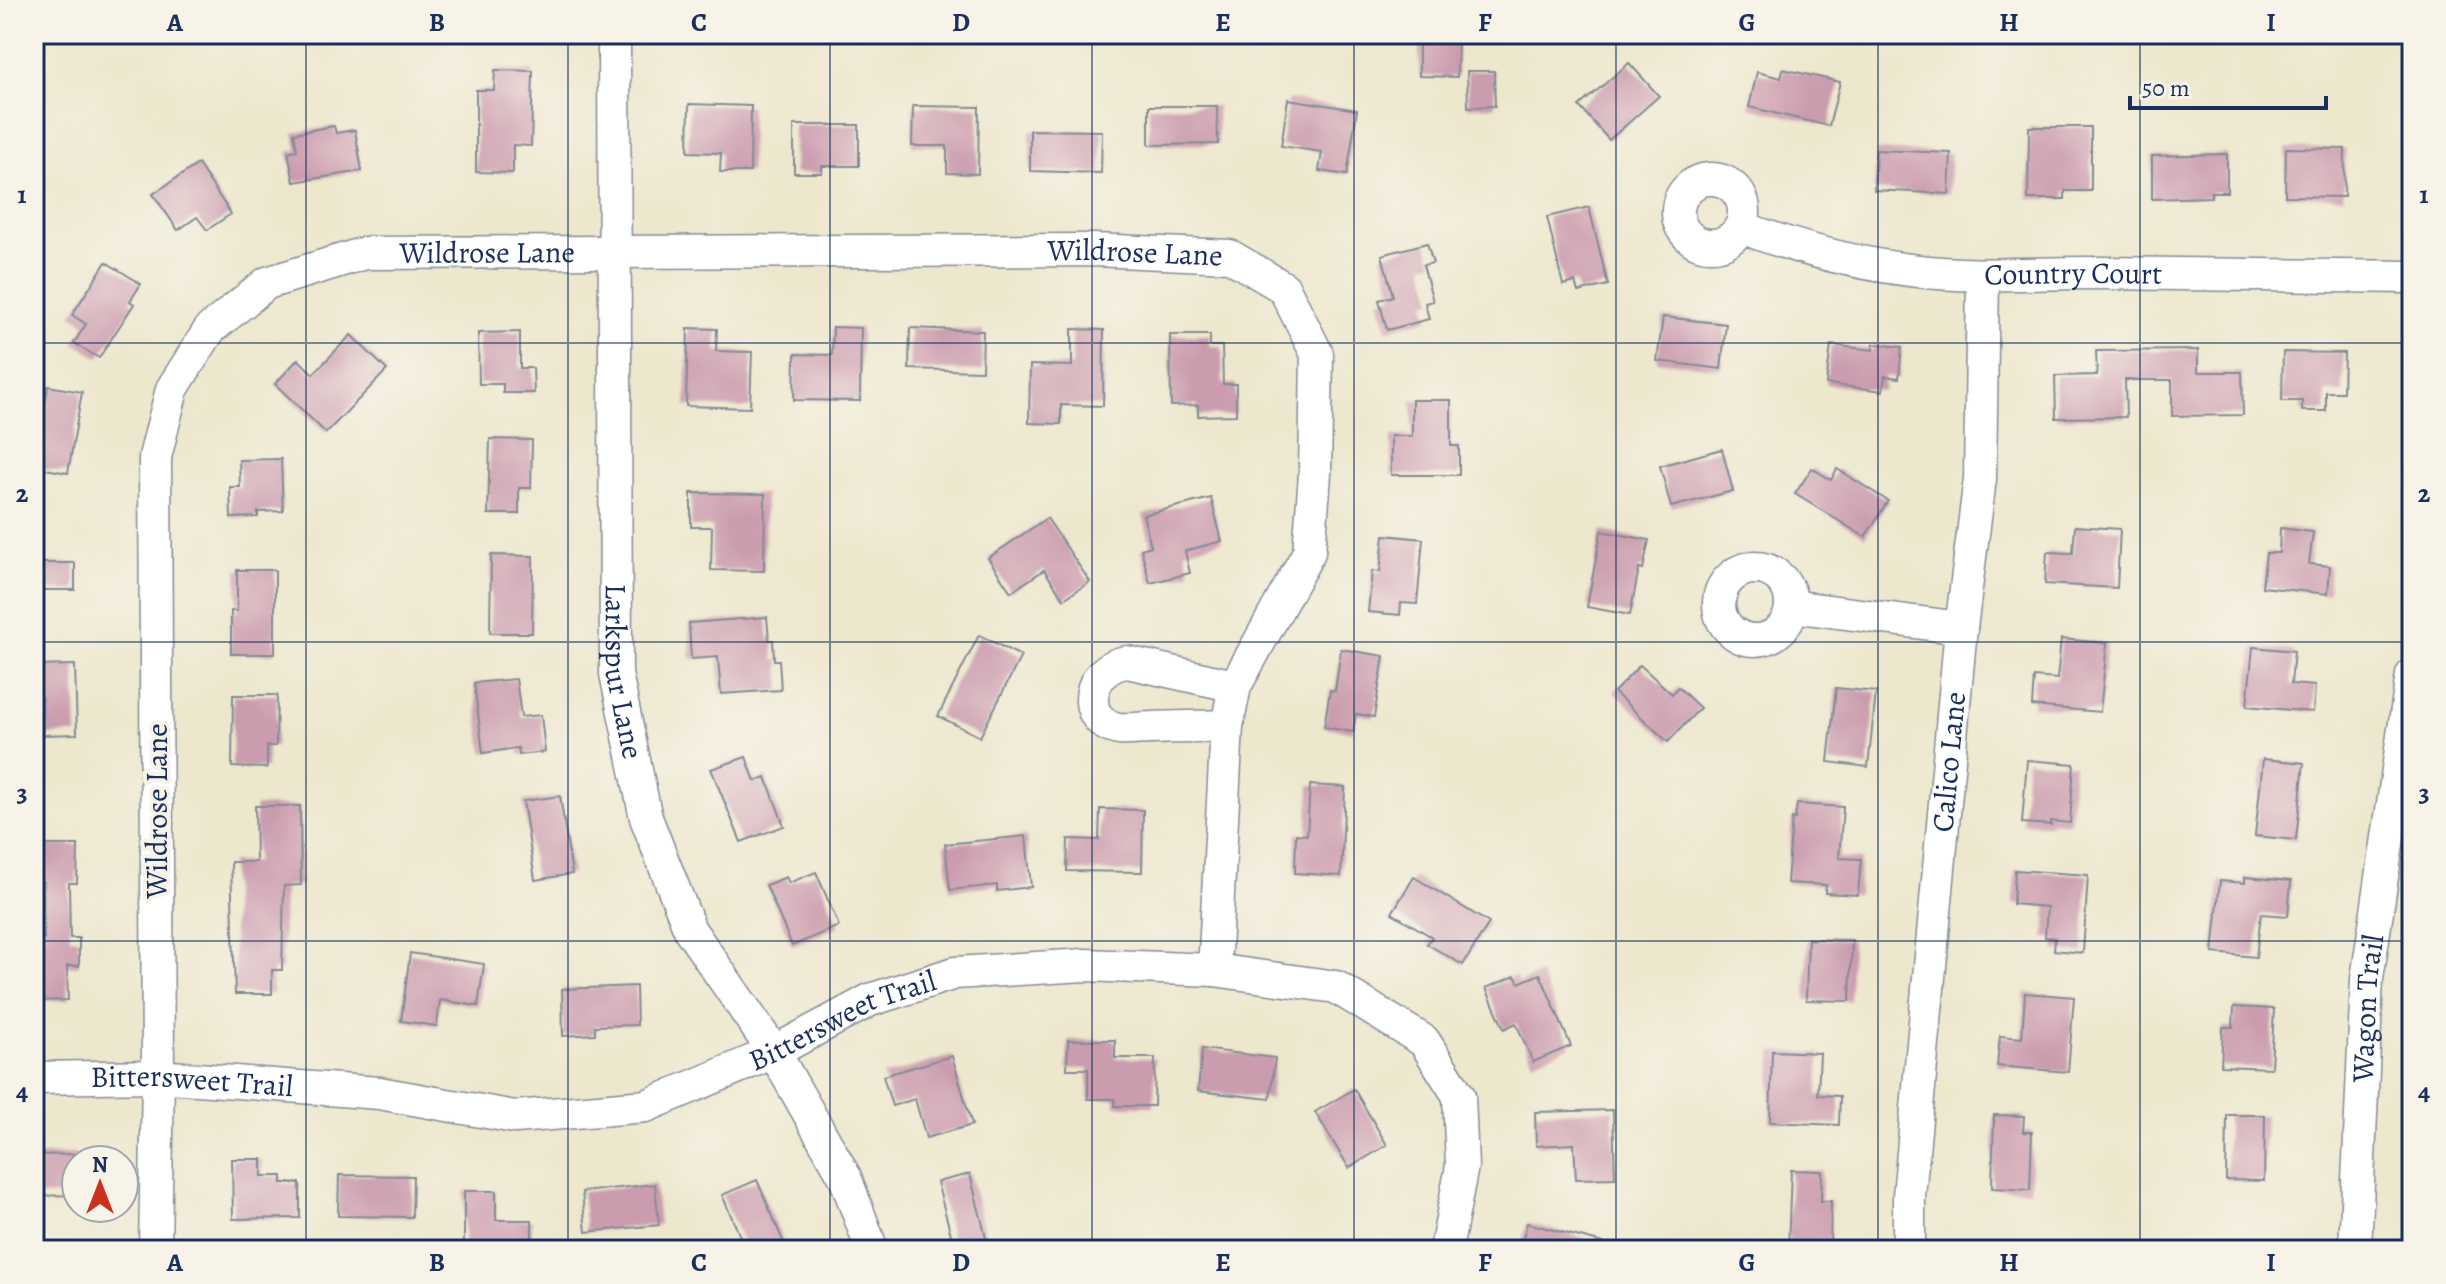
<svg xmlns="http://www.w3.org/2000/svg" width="2446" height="1284" font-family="Alegreya,serif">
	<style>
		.building { fill: #cb9cae }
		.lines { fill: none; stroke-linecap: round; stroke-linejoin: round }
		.minor-casing { stroke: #848b96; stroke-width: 35 }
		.minor { stroke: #fff; stroke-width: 32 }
		.grid { fill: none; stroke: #1b2f5e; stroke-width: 2; stroke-opacity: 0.55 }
		.labels { text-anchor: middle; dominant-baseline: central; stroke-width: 8; stroke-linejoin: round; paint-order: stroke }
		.street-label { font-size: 30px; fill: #1b2f5e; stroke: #f7f3e8 }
		.neatline { fill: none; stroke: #1b2f5e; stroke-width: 3 }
		.grid-label { font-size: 26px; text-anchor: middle; font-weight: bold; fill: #1b2f5e }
	</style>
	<rect width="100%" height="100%" fill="#f7f3e8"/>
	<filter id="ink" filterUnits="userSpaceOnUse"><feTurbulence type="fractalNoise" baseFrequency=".0125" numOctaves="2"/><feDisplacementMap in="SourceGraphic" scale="16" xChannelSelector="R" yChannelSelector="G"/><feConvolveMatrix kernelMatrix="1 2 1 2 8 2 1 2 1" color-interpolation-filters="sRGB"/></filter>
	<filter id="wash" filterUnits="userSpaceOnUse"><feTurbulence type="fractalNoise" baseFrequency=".006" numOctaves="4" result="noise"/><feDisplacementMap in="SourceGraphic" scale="32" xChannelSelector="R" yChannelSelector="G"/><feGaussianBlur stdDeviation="1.8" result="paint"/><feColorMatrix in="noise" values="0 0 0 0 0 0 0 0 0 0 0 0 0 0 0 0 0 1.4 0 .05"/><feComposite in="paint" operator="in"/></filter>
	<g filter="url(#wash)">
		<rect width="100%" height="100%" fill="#ede7cd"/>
		<g id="blocks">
			<!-- building -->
			<g class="building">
				<polygon points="1419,41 1458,41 1457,77 1419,76"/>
				<polygon points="1629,63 1659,96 1609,140 1579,106"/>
				<polygon points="1783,69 1840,82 1829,126 1749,107 1757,72 1781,78"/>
				<polygon points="495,70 533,71 531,146 513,145 513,173 476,172 476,90 494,90"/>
				<polygon points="1467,71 1494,71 1495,106 1468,107"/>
				<polygon points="1288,99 1357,110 1347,175 1319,171 1322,152 1281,146"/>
				<polygon points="689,104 751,106 750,172 720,172 721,153 688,152"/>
				<polygon points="913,106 979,107 978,174 947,173 947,146 912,146"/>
				<polygon points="1149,106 1217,106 1218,144 1149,145"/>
				<polygon points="794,125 859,125 859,166 822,166 822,173 794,173"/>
				<polygon points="334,126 336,133 355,130 362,171 294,182 288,152 297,150 294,133"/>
				<polygon points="2029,127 2091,127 2091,191 2065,191 2065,199 2028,199"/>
				<polygon points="1030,130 1102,131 1101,173 1030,171"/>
				<polygon points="2286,148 2345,149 2344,197 2285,196"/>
				<polygon points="1876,150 1951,153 1949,194 1874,190"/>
				<polygon points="2227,154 2227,192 2211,192 2211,197 2152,199 2152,156"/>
				<polygon points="198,164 231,214 207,230 197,217 178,230 153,194"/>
				<polygon points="1589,207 1608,285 1578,292 1575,282 1563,285 1547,217"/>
				<polygon points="1427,243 1433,263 1423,265 1433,301 1425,303 1429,319 1387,330 1379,300 1393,296 1382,255"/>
				<polygon points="106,262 141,284 130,301 134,304 99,358 74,343 86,324 72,315"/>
				<polygon points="1663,317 1726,324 1721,369 1657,361"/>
				<polygon points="833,327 861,328 860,401 794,400 795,354 832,355"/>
				<polygon points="688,328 717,329 716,351 752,352 750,408 686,406"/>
				<polygon points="910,328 983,331 982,371 909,369"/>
				<polygon points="1072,329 1104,330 1103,406 1061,405 1061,424 1029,423 1030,365 1072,366"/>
				<polygon points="520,332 520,368 533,368 534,393 503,393 503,384 479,384 478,333"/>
				<polygon points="351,335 387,370 326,433 275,384 298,359 313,374"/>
				<polygon points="1170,335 1210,335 1210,346 1222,346 1223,384 1236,384 1236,415 1198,416 1198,405 1171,406"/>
				<polygon points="1874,344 1902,347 1899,378 1885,376 1883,391 1826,384 1831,345 1873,350"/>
				<polygon points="2198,350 2198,372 2242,372 2243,415 2172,416 2172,380 2125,380 2126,417 2056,418 2055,376 2097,375 2096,351"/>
				<polygon points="2283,352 2344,353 2343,392 2326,392 2326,411 2302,411 2302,401 2282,401"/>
				<polygon points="48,386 82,392 68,473 34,467"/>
				<polygon points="1412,400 1451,400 1451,446 1459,446 1459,475 1391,475 1391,436 1412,436"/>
				<polygon points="490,439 532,440 531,488 519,488 519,514 488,514"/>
				<polygon points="1722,449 1733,491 1671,507 1660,466"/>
				<polygon points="281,459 283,511 258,512 258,517 231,518 230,487 240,487 239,460"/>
				<polygon points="1812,468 1831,480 1837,469 1888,501 1865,537 1795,494"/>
				<polygon points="691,493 765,494 764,571 711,570 712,527 691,527"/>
				<polygon points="1211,498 1222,541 1185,551 1190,573 1150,583 1141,549 1151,546 1143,515"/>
				<polygon points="1047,518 1090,582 1064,599 1044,570 1011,592 988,558"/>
				<polygon points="2075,526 2120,529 2117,588 2045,584 2047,552 2073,553"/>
				<polygon points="2280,528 2313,532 2309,564 2330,566 2328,594 2262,587 2266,553 2279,553"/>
				<polygon points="1601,531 1649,540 1643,569 1639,568 1630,615 1587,607"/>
				<polygon points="1384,535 1423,539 1417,604 1401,603 1400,615 1368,612 1372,571 1380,572"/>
				<polygon points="491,555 533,556 532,633 490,633"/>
				<rect x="34" y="563" width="41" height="27"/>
				<polygon points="237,570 275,570 275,654 231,654 231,611 237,611"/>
				<polygon points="767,617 769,640 773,640 774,660 779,660 781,690 721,694 718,657 691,659 689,623"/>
				<polygon points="979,635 1021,656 980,737 938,716"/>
				<polygon points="2061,639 2107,643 2100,712 2032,706 2034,677 2057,679"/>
				<polygon points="2253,647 2294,651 2291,684 2315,686 2313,712 2247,706"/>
				<polygon points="1341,649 1384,656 1374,717 1356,714 1353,732 1324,727 1330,690 1335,691"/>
				<polygon points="75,665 77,734 43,735 42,697 35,697 34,666"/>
				<polygon points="1640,665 1672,694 1678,687 1700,708 1668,742 1614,692"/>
				<polygon points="516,679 521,717 541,715 545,752 519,755 518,748 483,753 474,683"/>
				<polygon points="1836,688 1876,692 1868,767 1828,762"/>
				<polygon points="233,695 277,695 276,746 267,746 267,768 232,767"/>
				<polygon points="746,757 755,781 766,777 784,826 741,842 711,769"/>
				<polygon points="2263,759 2304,763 2296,840 2255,836"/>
				<polygon points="2027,760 2074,764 2070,823 2051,821 2051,825 2022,823"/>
				<polygon points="1310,785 1345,787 1341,876 1295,873 1296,834 1307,835"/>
				<polygon points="560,796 572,874 535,880 523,801"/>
				<polygon points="1797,804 1843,807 1839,858 1861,859 1858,895 1825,893 1826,885 1787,883 1792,818 1795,819"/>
				<polygon points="255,806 300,806 301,885 284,886 282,970 272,970 272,994 235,994 231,862 256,862"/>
				<polygon points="1100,809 1143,810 1142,872 1067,871 1068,839 1099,840"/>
				<polygon points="1026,836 1031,887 997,891 997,885 950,890 945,844"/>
				<polygon points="34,845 78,845 77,883 69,883 70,938 79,938 79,966 67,966 68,1000 34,1001 34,939 44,939 43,882 34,882"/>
				<polygon points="2015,870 2088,875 2083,953 2054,950 2055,938 2045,937 2047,907 2013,904"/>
				<polygon points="816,872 839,926 792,946 766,885 786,877 789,883"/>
				<polygon points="1414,877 1489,923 1463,965 1427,944 1432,937 1392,913"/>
				<polygon points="2245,877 2291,881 2288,916 2261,914 2256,957 2213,953 2220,881 2245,883"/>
				<polygon points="1808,939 1852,940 1850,1001 1806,1000"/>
				<polygon points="410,953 484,964 478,1006 440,1000 437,1026 401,1021"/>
				<polygon points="1540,974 1571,1046 1533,1062 1516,1023 1504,1029 1486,988 1515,976 1519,983"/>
				<polygon points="636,986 637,1025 595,1026 595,1034 563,1036 562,989"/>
				<polygon points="2025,993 2074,997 2068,1072 1997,1066 2000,1036 2022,1038"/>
				<polygon points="2234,1007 2274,1009 2271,1068 2221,1066 2223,1027 2233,1027"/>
				<polygon points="1068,1040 1115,1040 1115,1058 1155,1058 1154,1106 1115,1106 1115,1099 1088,1099 1088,1069 1067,1069"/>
				<polygon points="1202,1049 1275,1058 1270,1099 1198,1091"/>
				<polygon points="1772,1051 1820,1053 1818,1095 1840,1096 1839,1125 1770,1122"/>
				<polygon points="952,1056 972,1125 926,1138 915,1099 892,1106 883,1076"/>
				<polygon points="1354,1089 1387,1145 1349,1168 1315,1112"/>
				<polygon points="1613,1110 1615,1178 1576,1179 1574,1144 1536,1146 1535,1112"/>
				<polygon points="1994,1115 2024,1116 2023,1132 2032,1132 2030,1190 1992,1188"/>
				<polygon points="2227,1115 2265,1115 2264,1181 2226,1180"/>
				<polygon points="76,1154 76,1195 34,1196 34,1155"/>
				<polygon points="232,1159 262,1159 262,1176 282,1176 282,1183 300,1183 300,1218 233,1219"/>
				<polygon points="1791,1170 1822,1171 1821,1201 1831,1201 1830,1250 1788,1250"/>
				<polygon points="970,1174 987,1242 955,1250 937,1182"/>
				<polygon points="339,1175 413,1176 412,1217 338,1216"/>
				<polygon points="757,1180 787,1250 746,1250 722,1195"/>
				<polygon points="655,1184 659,1225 586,1232 582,1192"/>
				<polygon points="464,1191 496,1191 496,1220 532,1220 532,1250 464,1250"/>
				<polygon points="1527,1223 1603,1243 1602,1250 1520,1250"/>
			</g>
		</g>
	</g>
	<g filter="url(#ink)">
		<use href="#blocks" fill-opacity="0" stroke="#848b96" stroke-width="2"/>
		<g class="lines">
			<defs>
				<g id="minor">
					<path id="s1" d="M614,34L616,674L646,818L690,930L774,1052L845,1177L872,1250"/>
					<circle cx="1711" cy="212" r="33"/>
					<path id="s2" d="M1741,227C1798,249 1857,264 1918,271C1978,278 2040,272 2101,273C2205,274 2308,276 2412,277"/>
					<circle cx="1755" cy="604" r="36"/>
					<polyline points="1791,606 1961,628"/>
					<path d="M1227,726C1202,727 1176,727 1151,728C1141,728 1129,730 1119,729C1078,722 1086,667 1127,662L1235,686"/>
					<path id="s3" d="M34,1078L158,1076L379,1093L515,1117L646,1106L774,1052L870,1000L955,973L1085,965L1214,970L1336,987L1424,1041L1459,1096L1462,1166L1446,1250"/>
					<path id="s4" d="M155,1250L158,1076L155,457L172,389L210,329L267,283L365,253L1094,250L1230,256L1284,288L1317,354L1315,474L1309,552L1235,686L1227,726L1214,970"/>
					<path id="s5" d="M1909,1250V1196L1961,628L1980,479L1983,275"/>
					<path id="s6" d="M2355,1250L2367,979L2412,675"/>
				</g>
			</defs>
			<!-- minor casing -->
			<use href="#minor" class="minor-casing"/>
			<!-- minor -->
			<use href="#minor" class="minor"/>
		</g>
	</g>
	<!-- grid -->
	<path class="grid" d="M306,34V1250M568,34V1250M830,34V1250M1092,34V1250M1354,34V1250M1616,34V1250M1878,34V1250M2140,34V1250M34,343H2412M34,642H2412M34,941H2412"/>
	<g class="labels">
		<!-- street labels -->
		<g class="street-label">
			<text stroke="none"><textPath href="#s4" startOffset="1232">Wildrose Lane</textPath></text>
			<text stroke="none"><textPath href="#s4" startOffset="1880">Wildrose Lane</textPath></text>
			<text stroke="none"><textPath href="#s2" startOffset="338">Country Court</textPath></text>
			<text stroke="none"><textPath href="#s1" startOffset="638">Larkspur Lane</textPath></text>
			<text stroke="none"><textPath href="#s5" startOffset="490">Calico Lane</textPath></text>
			<text transform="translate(157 811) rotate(-90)">Wildrose Lane</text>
			<text stroke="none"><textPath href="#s6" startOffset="242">Wagon Trail</textPath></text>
			<text stroke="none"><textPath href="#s3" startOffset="830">Bittersweet Trail</textPath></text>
			<text stroke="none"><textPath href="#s3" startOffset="158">Bittersweet Trail</textPath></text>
		</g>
	</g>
	<!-- margin -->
	<rect width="2446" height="1284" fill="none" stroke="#f7f3e8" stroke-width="88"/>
	<!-- north arrow -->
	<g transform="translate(100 1184)"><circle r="38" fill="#f7f3e8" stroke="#9fa5b1" stroke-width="2"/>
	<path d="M0-6L14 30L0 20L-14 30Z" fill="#c8321e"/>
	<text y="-12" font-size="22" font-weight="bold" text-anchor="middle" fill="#1b2f5e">N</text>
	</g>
	<!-- scale -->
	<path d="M2130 96v12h196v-12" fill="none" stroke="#1b2f5e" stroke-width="4"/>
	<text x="2142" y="96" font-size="24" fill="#1b2f5e" stroke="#f7f3e8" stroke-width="6" paint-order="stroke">50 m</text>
	<rect x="44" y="44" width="2358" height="1196" class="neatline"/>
	<g class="grid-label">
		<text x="175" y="31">A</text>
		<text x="437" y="31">B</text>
		<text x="699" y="31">C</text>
		<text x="961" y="31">D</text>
		<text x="1223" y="31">E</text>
		<text x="1485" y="31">F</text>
		<text x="1747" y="31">G</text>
		<text x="2009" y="31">H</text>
		<text x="2271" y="31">I</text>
		<text x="22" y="203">1</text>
		<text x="2424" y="203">1</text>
		<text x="22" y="502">2</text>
		<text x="2424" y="502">2</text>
		<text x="22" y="801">3</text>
		<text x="2424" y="801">3</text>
		<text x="22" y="1100">4</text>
		<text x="2424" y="1100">4</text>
		<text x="175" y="1271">A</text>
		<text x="437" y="1271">B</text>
		<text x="699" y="1271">C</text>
		<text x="961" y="1271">D</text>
		<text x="1223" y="1271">E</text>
		<text x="1485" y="1271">F</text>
		<text x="1747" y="1271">G</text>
		<text x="2009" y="1271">H</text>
		<text x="2271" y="1271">I</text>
	</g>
</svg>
